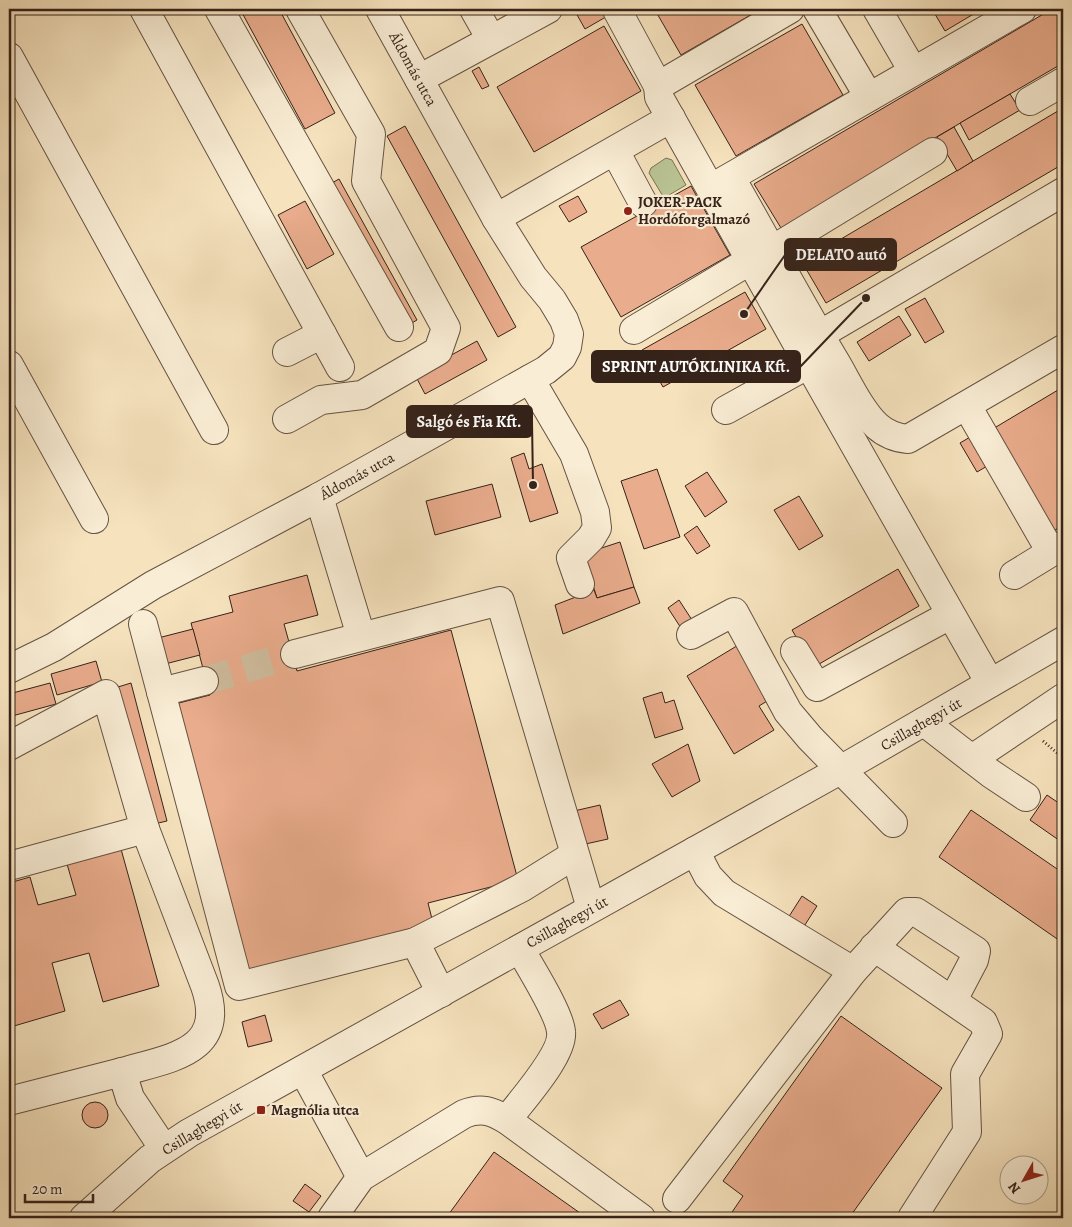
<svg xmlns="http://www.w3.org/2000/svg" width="1072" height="1227" font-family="Alegreya,serif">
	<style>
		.green { fill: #bac493; stroke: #787356 }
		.building { fill: #e9ac8c; stroke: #352219 }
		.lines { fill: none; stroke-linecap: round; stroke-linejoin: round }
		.minor-tunnel { stroke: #cfbc9d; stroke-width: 28; stroke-dasharray: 28 14; stroke-linecap: butt }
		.minor-casing { stroke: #655242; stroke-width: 30 }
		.path { stroke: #352219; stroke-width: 3; stroke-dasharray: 1 2.5; stroke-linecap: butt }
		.minor { stroke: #f9edd5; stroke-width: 28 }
		.poi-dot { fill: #8f2418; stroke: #f9edd5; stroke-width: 2 }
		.labels { text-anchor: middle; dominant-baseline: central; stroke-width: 4.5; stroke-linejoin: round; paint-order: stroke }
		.street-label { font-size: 15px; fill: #352219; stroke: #f9edd5 }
		.poi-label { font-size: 15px; font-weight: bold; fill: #352219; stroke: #f9edd5; text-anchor: start }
		.leader { fill: none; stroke: #352219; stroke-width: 2 }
		.callout-dot { fill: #352219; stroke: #f9edd5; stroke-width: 2 }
		.callout { fill: #352219; stroke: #352219; stroke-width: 2 }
		.callout-label { font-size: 16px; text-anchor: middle; font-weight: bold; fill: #fff }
	</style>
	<rect width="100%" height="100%" fill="#f6e3be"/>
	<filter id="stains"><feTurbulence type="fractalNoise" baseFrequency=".004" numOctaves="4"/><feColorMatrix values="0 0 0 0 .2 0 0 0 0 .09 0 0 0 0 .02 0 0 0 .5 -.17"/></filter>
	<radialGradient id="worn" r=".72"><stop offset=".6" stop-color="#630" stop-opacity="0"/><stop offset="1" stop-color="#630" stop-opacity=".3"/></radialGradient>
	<!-- green -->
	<polygon class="green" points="666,158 672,160 686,185 664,198 649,173 651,168"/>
	<!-- building -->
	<g class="building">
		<polygon points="240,9 279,9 335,113 305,129"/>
		<polygon points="583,9 608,9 611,14 585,29 576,13"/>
		<polygon points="658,9 761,9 681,55 655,10"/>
		<polygon points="932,9 982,9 945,31"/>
		<polygon points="1052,9 1063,9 1063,63 781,228 754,184"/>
		<polygon points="802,24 843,95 736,156 695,85"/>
		<polygon points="604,26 641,91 534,152 497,87"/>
		<polygon points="479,67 489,86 482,89 472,71"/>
		<polygon points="1010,94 1020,110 969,140 960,123"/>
		<polygon points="1063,108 1063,164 826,303 802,262"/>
		<polygon points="405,126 516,327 498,337 387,136"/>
		<polygon points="954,127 973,161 957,171 937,137"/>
		<polygon points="339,179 417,320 403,328 325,187"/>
		<polygon points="691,186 730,255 621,317 581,247"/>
		<polygon points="578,196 587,212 569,222 559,206"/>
		<polygon points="305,201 334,254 307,269 278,215"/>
		<polygon points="745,292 766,329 663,387 642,350"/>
		<polygon points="925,298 944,332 925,343 905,309"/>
		<polygon points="899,316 911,335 869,361 857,342"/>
		<polygon points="477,341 487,360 425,394 415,375"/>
		<polygon points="1063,387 1063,525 1052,532 991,430"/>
		<polygon points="977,433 994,462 977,472 960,443"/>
		<polygon points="524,453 529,469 542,464 558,513 530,522 511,458"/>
		<polygon points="657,469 680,537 644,549 621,481"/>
		<polygon points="707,472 727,502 705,517 685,486"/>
		<polygon points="492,484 501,517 435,535 426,501"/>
		<polygon points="799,496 823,536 799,550 774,510"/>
		<polygon points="697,526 710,546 697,554 684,535"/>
		<polygon points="620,542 634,587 597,598 583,554"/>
		<polygon points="898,569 919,606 814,667 792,630"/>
		<polygon points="307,575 318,615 284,624 297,671 451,630 518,880 428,903 433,923 245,972 175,704 210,695 191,623 233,612 229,596"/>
		<polygon points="634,587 640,603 563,634 555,605 594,590 597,598"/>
		<polygon points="679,600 692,620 681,628 668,608"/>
		<polygon points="193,629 200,655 165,664 158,638"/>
		<polygon points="740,644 772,698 759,706 774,730 734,754 687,676"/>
		<polygon points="96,661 102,682 57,695 51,674"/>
		<polygon points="50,683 56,704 12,716 9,705 9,694"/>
		<polygon points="131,683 167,821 154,824 118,687"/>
		<polygon points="662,692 665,703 674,700 683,729 655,738 643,698"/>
		<polygon points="688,744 700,781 672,797 652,764"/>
		<polygon points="1047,795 1063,806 1063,843 1030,820"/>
		<polygon points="600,805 608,839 581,845 574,811"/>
		<polygon points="971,810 1063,873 1063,943 939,857"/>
		<polygon points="121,849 159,986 103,1002 89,953 52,963 65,1011 14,1026 9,1008 9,883 30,877 38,905 76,895 67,864"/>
		<polygon points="802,896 817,906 803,928 788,918"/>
		<polygon points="620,1000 629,1015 602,1029 593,1014"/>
		<polygon points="265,1015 272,1041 248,1047 242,1022"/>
		<polygon points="841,1016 942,1088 849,1218 728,1218 743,1196 723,1181"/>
		<circle cx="95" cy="1115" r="13"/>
		<polygon points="494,1152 587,1218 446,1218"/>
		<polygon points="305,1184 321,1196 309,1212 293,1201"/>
	</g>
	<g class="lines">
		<!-- minor-tunnel -->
		<polyline class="minor-tunnel" points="204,681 295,654"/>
		<defs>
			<g id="minor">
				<polyline points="144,9 340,367"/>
				<polyline points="219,9 399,327"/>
				<polyline points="474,9 491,39"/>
				<polyline points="619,9 617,10 658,86"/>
				<polyline points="790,9 658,86 659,97 799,347 990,683"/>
				<polyline points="817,9 869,97"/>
				<polyline points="877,9 913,71"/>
				<polyline points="9,57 214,430"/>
				<polyline points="419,79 548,9"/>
				<polyline points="1030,101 1063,82"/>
				<polyline points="615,151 643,203"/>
				<path d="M731,178C766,239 799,301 835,361C847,381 860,410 877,426C886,434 897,438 908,439L1063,349"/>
				<polyline points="715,186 1022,9"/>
				<polyline points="496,218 671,118"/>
				<polyline points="772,250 933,152"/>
				<polyline points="634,330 751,260"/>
				<polyline points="804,344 1063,192"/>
				<polyline points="287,352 322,334"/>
				<polyline points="9,365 94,519"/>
				<polyline points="530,379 574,454 595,512 597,528 591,538 571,558 580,584"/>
				<polyline points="967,406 1051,552"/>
				<polyline points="726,410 809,364"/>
				<polyline points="287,419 321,400 362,395 438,351 446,328 366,181 371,134 300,9"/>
				<polyline points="319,497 361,636"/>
				<polyline points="1014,575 1063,545"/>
				<polyline points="143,624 239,986 415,942 521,888 574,855"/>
				<polyline points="691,635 734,612 788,712 810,738 893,823"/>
				<polyline points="795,651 817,687 950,615"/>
				<polyline points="295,654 500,601 591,908"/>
				<polyline points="9,669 54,647 153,585 319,497 546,370 562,357 567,347 569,334 564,320 552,300 533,277 496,218 380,9"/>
				<polyline points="161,692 204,681"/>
				<polyline points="924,722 990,773 1026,797"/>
				<polyline points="9,746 106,694 145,829 9,866"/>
				<polyline points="972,759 1063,698"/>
				<polyline points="695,851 708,876 724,893 853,971"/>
				<polyline points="415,942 441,993"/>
				<polyline points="874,947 983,1022 988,1034 965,1074 967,1132 912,1218"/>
				<polyline points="303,1070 361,1177"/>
				<path d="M122,1072C169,1058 228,1053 205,986L145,829"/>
				<polyline points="9,1101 122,1072 130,1098 164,1149"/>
				<path d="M507,1120C521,1101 564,1054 561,1032C560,1014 530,967 520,949"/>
				<polyline points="677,1199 853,971 907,912 916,912 976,951 974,960 953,1000"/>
				<polyline points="84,1218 150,1159 189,1133 842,769 1063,641"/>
				<path d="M332,1218L361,1177L464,1114C481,1107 492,1111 507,1120L641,1218"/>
			</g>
		</defs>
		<!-- minor casing -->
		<use href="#minor" class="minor-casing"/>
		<!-- path -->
		<polyline class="path" points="1043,741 1063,758"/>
		<!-- minor -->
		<use href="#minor" class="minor"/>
	</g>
	<!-- markers -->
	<g class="poi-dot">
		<circle cx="628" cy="211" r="5"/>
		<rect x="256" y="1105" width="10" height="10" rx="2.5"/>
	</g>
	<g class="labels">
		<!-- street labels -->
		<g class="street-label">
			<text transform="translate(413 69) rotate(61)">Áldomás utca</text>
			<text transform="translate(357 476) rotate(-29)">Áldomás utca</text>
			<text transform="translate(921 724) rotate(-30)">Csillaghegyi út</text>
			<text transform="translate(567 922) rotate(-29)">Csillaghegyi út</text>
			<text transform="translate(202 1128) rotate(-31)">Csillaghegyi út</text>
		</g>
		<!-- poi labels -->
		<g class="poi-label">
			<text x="638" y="202">JOKER-PACK<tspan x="638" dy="17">Hordóforgalmazó</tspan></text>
			<text x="271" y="1110">Magnólia utca</text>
		</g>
	</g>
	<!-- callouts -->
	<path class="leader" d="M744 314L785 255M866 298L800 367M533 485L532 421"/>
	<g class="callout-dot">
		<circle cx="744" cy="314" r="5"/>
		<circle cx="866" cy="298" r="5"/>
		<circle cx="533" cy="485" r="5"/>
	</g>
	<g class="callout">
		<rect x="785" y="239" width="111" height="31" rx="5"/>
		<rect x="592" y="351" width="208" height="31" rx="5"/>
		<rect x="407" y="406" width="125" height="31" rx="5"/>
	</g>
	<g class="callout-label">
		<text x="841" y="260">DELATO autó</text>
		<text x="696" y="372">SPRINT AUTÓKLINIKA Kft.</text>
		<text x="469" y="427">Salgó és Fia Kft.</text>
	</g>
	<!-- margin -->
	<rect width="1072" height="1227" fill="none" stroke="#f6e3be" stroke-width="30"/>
	<rect x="10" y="10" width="1052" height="1207" fill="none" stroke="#352219" stroke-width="2.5"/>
	<rect x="15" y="15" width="1042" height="1197" fill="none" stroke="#352219"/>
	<!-- north arrow -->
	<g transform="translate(1024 1180) rotate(231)"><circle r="24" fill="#f9edd5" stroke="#ab9c8a"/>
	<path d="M0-4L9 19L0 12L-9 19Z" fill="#8f2418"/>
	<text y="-8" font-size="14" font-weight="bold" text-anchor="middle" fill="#352219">N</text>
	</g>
	<!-- scale -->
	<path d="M25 1194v8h68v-8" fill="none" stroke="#352219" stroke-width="2.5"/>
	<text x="32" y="1194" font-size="15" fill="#352219" stroke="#f9edd5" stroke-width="4" paint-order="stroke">20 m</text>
	<rect width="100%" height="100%" filter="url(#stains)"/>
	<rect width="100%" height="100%" fill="url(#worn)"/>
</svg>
